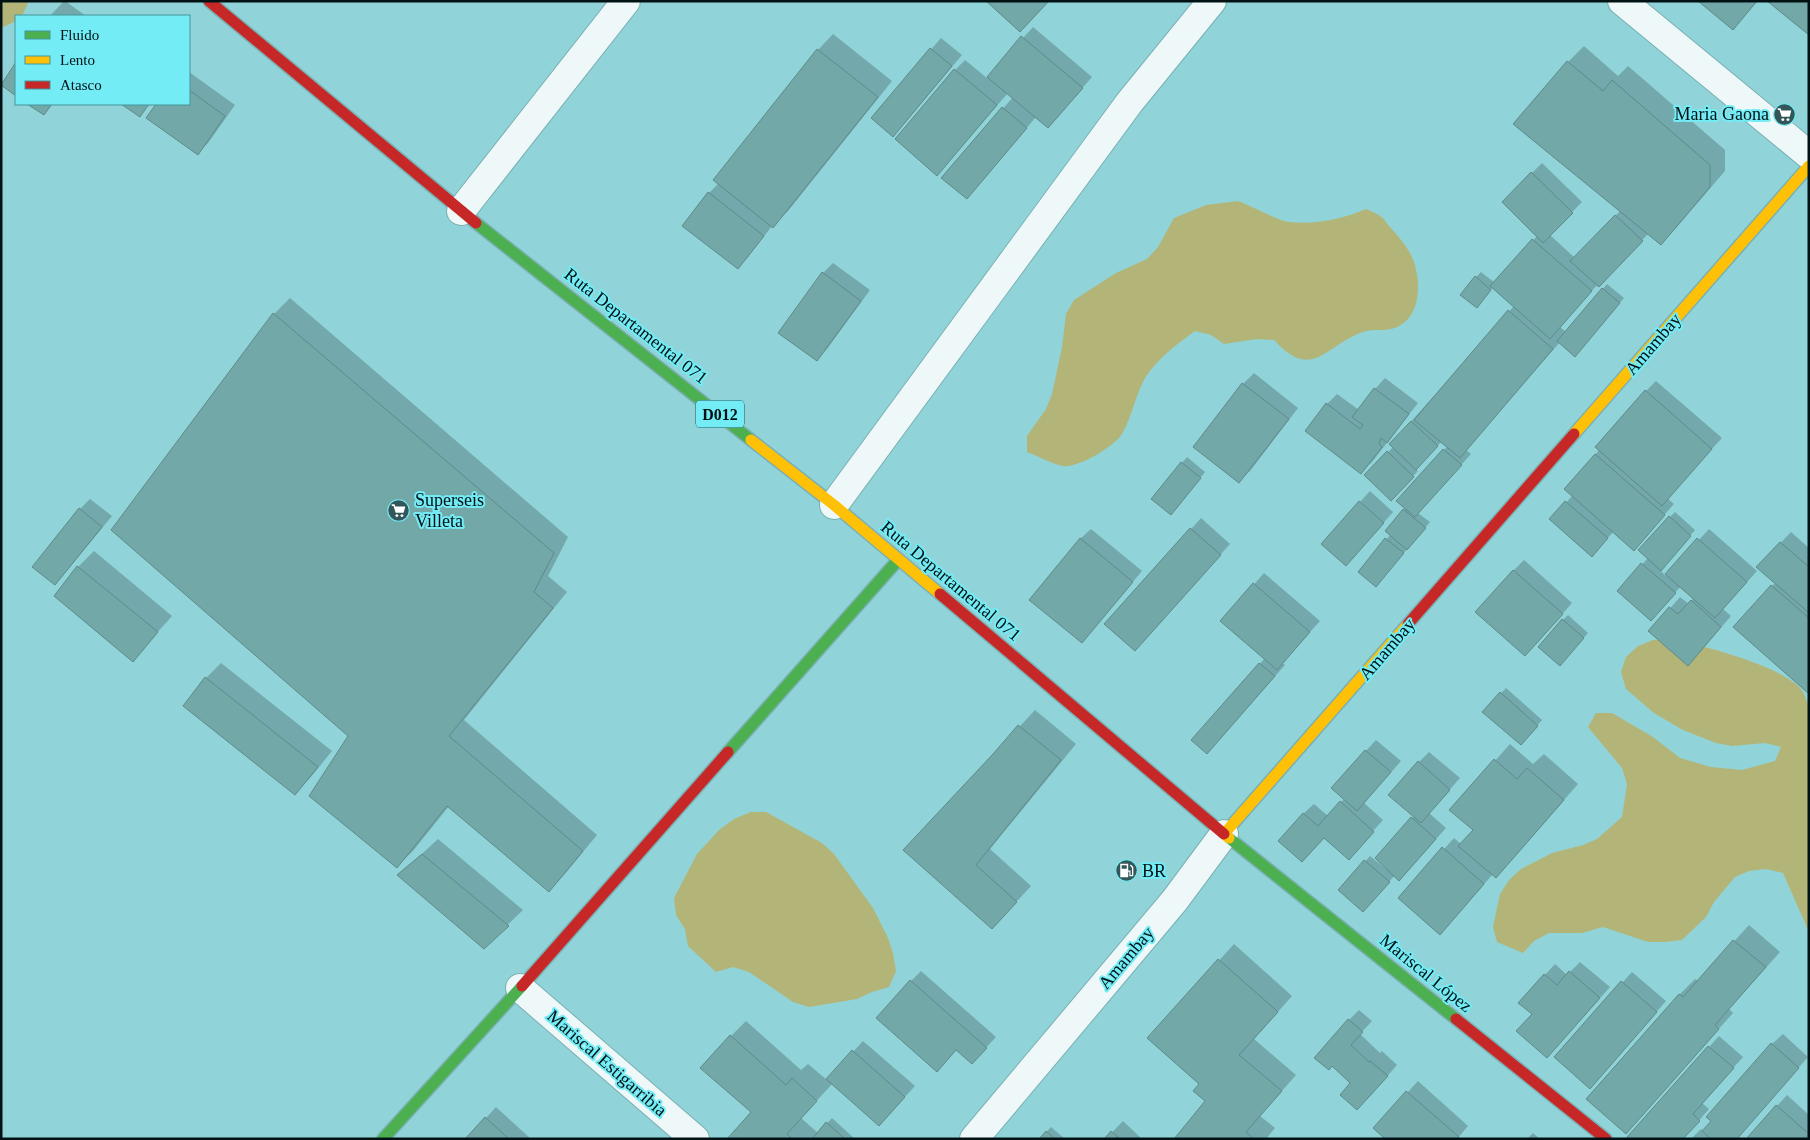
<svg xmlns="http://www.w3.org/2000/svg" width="1810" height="1140" font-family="'Times New Roman',serif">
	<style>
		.forest { fill: #b3b578 }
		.shadow { fill: #0003 }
		.building { fill: #72a8a7; stroke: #5f8a8a }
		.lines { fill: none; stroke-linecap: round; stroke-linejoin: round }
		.street-casing { stroke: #7ab0b3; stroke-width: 30 }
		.fast-casing { stroke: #7ab0b3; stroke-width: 14 }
		.slow-casing { stroke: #7ab0b3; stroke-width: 14 }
		.jam-casing { stroke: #7ab0b3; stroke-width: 14 }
		.street { stroke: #eef8f9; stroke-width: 28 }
		.fast { stroke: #4caf50; stroke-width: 11 }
		.slow { stroke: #ffc107; stroke-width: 11 }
		.jam { stroke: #c62828; stroke-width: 11 }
		.labels { text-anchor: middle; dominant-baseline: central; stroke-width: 4; stroke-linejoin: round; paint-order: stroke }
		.shield { fill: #73ecf5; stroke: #225358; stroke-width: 1 }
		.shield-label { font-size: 16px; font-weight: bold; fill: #001214 }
		.poi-label { font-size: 18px; fill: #001214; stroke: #73ecf5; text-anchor: start }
		.street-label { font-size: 18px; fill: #001214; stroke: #73ecf5 }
	</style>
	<rect width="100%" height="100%" fill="#90d3d8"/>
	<!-- forest -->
	<g class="forest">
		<polygon points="1,1 29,1 22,16 16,16 16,21 1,28"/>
		<path d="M1238,201C1252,206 1276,220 1289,222C1316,225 1342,219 1366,209C1371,211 1376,213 1380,216C1384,218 1387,224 1390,227C1398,236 1406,245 1411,255C1420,273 1422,305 1407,320C1391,336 1376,326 1360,333C1323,348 1312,381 1274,340L1257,339L1224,344L1211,335L1195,331C1177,344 1157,359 1145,378C1135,396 1132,417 1122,434C1114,447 1078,468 1063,466C1052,464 1038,456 1027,452V436L1046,409L1052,394L1062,347L1066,314L1074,300L1116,273L1147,259L1158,247L1174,218L1206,205Z"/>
		<path d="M1669,639C1699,644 1782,666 1801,689C1805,693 1806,701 1809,706V932L1783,873L1766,869L1749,871L1735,877L1714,902L1706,917L1682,940L1665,942H1648L1603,927L1582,933H1549L1534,941L1523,953L1497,942L1493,927L1500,894L1509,880L1521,869L1552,853L1583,845L1597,839L1622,817L1627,784L1622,768L1588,727L1596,713H1612L1653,737L1680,758L1711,767L1742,770L1775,761L1781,747L1765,743L1732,746L1716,743L1683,730L1654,713L1626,689L1621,672L1626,657L1638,646L1653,640Z"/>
		<polygon points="751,812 766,812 822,843 834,854 873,908 888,938 893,953 896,971 889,987 872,992 857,999 809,1007 793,1002 749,972 733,967 716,972 688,946 685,929 676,915 674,898 697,854 719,830 734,819"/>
	</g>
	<!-- shadow -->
	<g class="shadow">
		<polygon points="64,1 65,1 86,16 50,16"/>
		<polygon points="1700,1 1758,1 1733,28"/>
		<polygon points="1033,27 1092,77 1048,127 1036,117 977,187 943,178 1013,97 1008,93 937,174 955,70 965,60 987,78"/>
		<polygon points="833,34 892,81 788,211 772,226 748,257 738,268 709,193 719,183 714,180 818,50"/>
		<polygon points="941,38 962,55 903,125 872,118"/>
		<polygon points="1584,46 1618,76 1628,66 1725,150 1725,171 1676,228 1660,244 1648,234 1609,275 1598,284 1560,327 1566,332 1607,284 1624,298 1580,350 1560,342 1466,450 1471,454 1418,513 1430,522 1381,580 1360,572 1391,534 1404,510 1447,446 1442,441 1415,469 1418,471 1391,499 1366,475 1393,447 1391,444 1514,306 1493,287 1481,302 1476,277 1481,272 1495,283 1537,236 1503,202 1542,163 1582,202 1550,235 1575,258 1620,211 1515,124 1568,62"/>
		<polygon points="189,72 235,105 208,143 198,153 148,118 158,104 189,104"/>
		<polygon points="833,263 870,290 827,349 817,360 823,273"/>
		<polygon points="290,298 568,537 548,576 567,592 464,720 597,835 564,875 549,890 449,806 413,851 397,866 349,735 113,530 274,314"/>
		<polygon points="1254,373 1298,408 1250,471 1239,481 1195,447 1243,384"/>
		<polygon points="1385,378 1418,403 1372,462 1361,472 1327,404 1337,394 1359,410 1375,389"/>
		<polygon points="1656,381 1722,438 1667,498 1674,504 1634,549 1614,531 1597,550 1551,519 1573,495 1595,455 1646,391"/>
		<polygon points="1187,457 1205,472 1176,509 1153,499"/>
		<polygon points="1370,491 1393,512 1356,554 1360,502"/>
		<polygon points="90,499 112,516 65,573 55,584 80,509"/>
		<polygon points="1675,512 1695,530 1660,570 1666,576 1709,529 1757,571 1723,609 1731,616 1698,654 1650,631 1680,597 1689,604 1694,598 1681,586 1656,614 1619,591 1648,558 1670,517"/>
		<polygon points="1201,518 1230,544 1145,639 1106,624"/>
		<polygon points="1091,529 1142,571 1082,642 1080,539"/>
		<polygon points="1791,532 1809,548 1809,692 1735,627 1776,582 1758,567"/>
		<polygon points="94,551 172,616 133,660 56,596 78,567"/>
		<polygon points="1524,560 1572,603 1536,644 1513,571"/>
		<polygon points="1264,573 1320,621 1282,663 1285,665 1217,742 1193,740 1265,658 1222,621"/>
		<polygon points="1568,615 1588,633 1564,660 1563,620"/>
		<polygon points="221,663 332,751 310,778 295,793 206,678"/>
		<polygon points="1506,688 1542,720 1526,739 1484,712"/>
		<polygon points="1035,710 1076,744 990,849 1031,886 1007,912 905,850"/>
		<polygon points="1376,740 1401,761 1364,803 1383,820 1349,858 1303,814 1314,804 1328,816 1345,798 1366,751"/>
		<polygon points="1510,744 1533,764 1544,754 1578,784 1511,861 1493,874 1450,923 1400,898 1454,838 1461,844 1475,830 1451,810"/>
		<polygon points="1429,752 1460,778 1429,813 1446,828 1410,868 1395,875 1368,905 1340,890 1370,856 1386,869 1387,868 1377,858 1414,816 1419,762"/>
		<polygon points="438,839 523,910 484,948 399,875"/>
		<polygon points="1749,925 1780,952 1729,1009 1733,1013 1626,1132 1588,1098 1680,994 1695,979 1698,981"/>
		<polygon points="1234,944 1292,996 1254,1039 1296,1075 1260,1116 1275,1128 1266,1139 1176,1139 1207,1101 1201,1084 1149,1038"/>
		<polygon points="1580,962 1610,987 1557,1046 1533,1014 1520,1002 1555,964 1567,975"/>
		<polygon points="921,971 996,1037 982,1052 957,1049 937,1070 911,981"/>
		<polygon points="1632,972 1666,1001 1600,1077 1556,1057"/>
		<polygon points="1359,1010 1372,1021 1360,1034 1380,1053 1382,1051 1397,1065 1368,1098 1352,1083 1349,1020"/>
		<polygon points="746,1021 801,1070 808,1064 827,1080 863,1041 915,1086 879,1125 833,1083 801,1118 818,1133 832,1118 855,1139 729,1139 752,1112 731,1036"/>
		<polygon points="1783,1034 1808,1057 1736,1139 1691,1139 1701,1129 1704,1131 1772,1044"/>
		<polygon points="1719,1036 1743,1057 1702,1103 1709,1109 1683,1139 1629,1137"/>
		<polygon points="1418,1081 1468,1126 1457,1139 1375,1128"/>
		<polygon points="1787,1095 1809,1115 1809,1135 1805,1139 1777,1106"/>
		<polygon points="496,1107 531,1139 467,1139"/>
		<polygon points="1123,1121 1142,1139 1106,1139"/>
		<polygon points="1051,1127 1065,1139 1040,1139"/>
		<polygon points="1533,1133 1540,1139 1527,1139"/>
	</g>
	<!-- building -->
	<g class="building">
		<polygon points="986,1 1049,1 1020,32"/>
		<polygon points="1698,1 1757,1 1733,30"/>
		<polygon points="1767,1 1809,1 1809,35"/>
		<polygon points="1021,36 1083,88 1048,128 987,77"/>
		<polygon points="930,48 952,66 893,137 871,118"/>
		<polygon points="817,49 878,97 773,228 713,180"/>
		<polygon points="1567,61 1603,91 1612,80 1710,165 1710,187 1661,245 1513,124"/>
		<polygon points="16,62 16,96 1,85"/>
		<polygon points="954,69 997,105 937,176 895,139"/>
		<polygon points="189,90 225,116 198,155 146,118 156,104 189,104"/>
		<polygon points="27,104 52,104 44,115"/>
		<polygon points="121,104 149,104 140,117"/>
		<polygon points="1002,107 1027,128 967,199 941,178"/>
		<polygon points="1531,172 1573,213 1543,243 1502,202"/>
		<polygon points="708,192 764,236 738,269 682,226"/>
		<polygon points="1615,215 1643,241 1599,287 1570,261"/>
		<polygon points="1532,239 1592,291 1550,339 1490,286"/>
		<polygon points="822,272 861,301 817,361 778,333"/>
		<polygon points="1475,276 1491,290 1477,308 1460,295"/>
		<polygon points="1602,288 1620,303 1575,357 1557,341"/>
		<polygon points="1508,310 1553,349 1460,458 1414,420"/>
		<polygon points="273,313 554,553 534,592 553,608 449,736 583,851 549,892 447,806 397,868 309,796 348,736 111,530"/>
		<polygon points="1242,383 1289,419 1239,483 1193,447"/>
		<polygon points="1374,388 1409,414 1387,443 1381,438 1379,444 1382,447 1361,474 1305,431 1326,403 1360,429 1363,425 1352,417"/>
		<polygon points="1645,390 1712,449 1662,506 1595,447"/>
		<polygon points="1411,421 1438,446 1416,470 1389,444"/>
		<polygon points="1443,449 1462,465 1415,517 1396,501"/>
		<polygon points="1387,451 1414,477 1391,501 1364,475"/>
		<polygon points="1595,454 1665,515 1634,551 1564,489"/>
		<polygon points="1181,462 1201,478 1171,515 1151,499"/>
		<polygon points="1359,501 1384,523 1346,566 1321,544"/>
		<polygon points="1565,501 1608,538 1592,557 1549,519"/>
		<polygon points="79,508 102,527 55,585 32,567"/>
		<polygon points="1403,509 1426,528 1407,550 1385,531"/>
		<polygon points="1669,516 1691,536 1661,571 1638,550"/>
		<polygon points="1190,528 1221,555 1135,651 1104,624"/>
		<polygon points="1080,538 1133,582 1082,643 1029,600"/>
		<polygon points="1385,538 1404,553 1376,587 1358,572"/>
		<polygon points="1697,538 1747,582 1715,618 1665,574"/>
		<polygon points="1780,542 1809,567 1809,613 1756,567"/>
		<polygon points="1641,563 1676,593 1651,621 1617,591"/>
		<polygon points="77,566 158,632 133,662 54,596"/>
		<polygon points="1513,570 1563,614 1525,656 1475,612"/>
		<polygon points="1253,583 1310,632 1277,670 1220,621"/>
		<polygon points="1771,585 1809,618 1809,694 1733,627"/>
		<polygon points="1691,600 1721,627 1688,666 1648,631 1669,607 1678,614"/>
		<polygon points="1562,619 1584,638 1560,666 1538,647"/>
		<polygon points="1259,663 1275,676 1207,754 1191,740"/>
		<polygon points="205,677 318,767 295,795 183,706"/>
		<polygon points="1500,692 1538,726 1521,745 1482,712"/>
		<polygon points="1018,725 1061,760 976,865 1017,902 992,929 903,850 993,754"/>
		<polygon points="1365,750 1391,772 1357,811 1331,788"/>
		<polygon points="1494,759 1517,779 1527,768 1564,800 1496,878 1458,846 1473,830 1449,810"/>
		<polygon points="1418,761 1450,790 1421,823 1388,795"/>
		<polygon points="1340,801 1374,832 1349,860 1324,838 1302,862 1278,841 1303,813 1318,826"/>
		<polygon points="1411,817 1436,839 1399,881 1375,858"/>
		<polygon points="1442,847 1484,884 1440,935 1398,898"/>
		<polygon points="422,854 509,926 484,949 397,875"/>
		<polygon points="1364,860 1390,882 1363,912 1338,890"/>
		<polygon points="1733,940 1766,967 1715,1025 1719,1029 1626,1134 1586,1099 1679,994 1683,997"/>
		<polygon points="1218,959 1278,1012 1239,1055 1282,1091 1246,1132 1254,1139 1174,1139 1205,1101 1193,1091 1199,1084 1147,1038"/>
		<polygon points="1569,971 1600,998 1547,1058 1516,1031 1532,1014 1518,1003 1544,974 1557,985"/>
		<polygon points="910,980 987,1048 972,1064 956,1050 937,1072 876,1018"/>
		<polygon points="1621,981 1657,1012 1590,1089 1554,1057"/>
		<polygon points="1348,1019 1363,1032 1351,1045 1369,1062 1370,1061 1388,1076 1357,1110 1340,1095 1350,1083 1332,1066 1329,1070 1314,1058"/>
		<polygon points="730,1035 786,1085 792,1078 817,1101 787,1134 792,1139 727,1139 751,1112 700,1068"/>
		<polygon points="1771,1043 1799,1068 1737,1139 1711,1139 1702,1131 1711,1121 1706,1117"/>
		<polygon points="1708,1046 1734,1068 1693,1114 1700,1121 1683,1139 1629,1139 1627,1137"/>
		<polygon points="852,1050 905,1097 879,1126 826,1079"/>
		<polygon points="1406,1091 1459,1137 1457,1139 1385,1139 1373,1128"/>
		<polygon points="1776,1105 1809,1134 1805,1139 1746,1139"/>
		<polygon points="485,1117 509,1139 465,1139"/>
		<polygon points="826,1122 845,1139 812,1139"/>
		<polygon points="1046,1131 1055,1139 1039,1139"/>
		<polygon points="1111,1131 1120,1139 1104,1139"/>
	</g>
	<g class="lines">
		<defs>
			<g id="street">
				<polyline points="1622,1 1809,155"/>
				<polyline points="461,211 626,1"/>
				<polyline points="834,505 1129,103 1212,1"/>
				<polyline points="520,988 695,1139"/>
				<polyline points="974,1139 1175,900 1224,834"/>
			</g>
			<g id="fast">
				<polyline points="476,223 751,440"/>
				<polyline points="728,752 898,560"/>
				<polyline points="1229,838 1456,1019"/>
				<polyline points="383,1139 522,986"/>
			</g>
			<g id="slow">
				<polyline points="1574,434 1809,166"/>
				<polyline points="751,440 834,505 940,594"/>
				<polyline points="1229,838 1224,834 1408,624"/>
			</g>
			<g id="jam">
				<polyline points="209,1 476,223"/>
				<polyline points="940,594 1224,834"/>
				<polyline points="1408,624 1574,434"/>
				<polyline points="522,986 728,752"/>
				<polyline points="1456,1019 1606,1139"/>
			</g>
		</defs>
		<!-- street casing -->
		<use href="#street" class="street-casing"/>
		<!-- fast casing -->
		<use href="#fast" class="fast-casing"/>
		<!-- slow casing -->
		<use href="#slow" class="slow-casing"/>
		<!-- jam casing -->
		<use href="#jam" class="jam-casing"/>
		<!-- street -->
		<use href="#street" class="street"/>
		<!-- fast -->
		<use href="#fast" class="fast"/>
		<!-- slow -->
		<use href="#slow" class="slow"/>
		<!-- jam -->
		<use href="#jam" class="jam"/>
	</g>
	<!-- icons -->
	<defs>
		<symbol id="supermarket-disc" viewBox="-11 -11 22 22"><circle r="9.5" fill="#325659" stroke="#73ecf5"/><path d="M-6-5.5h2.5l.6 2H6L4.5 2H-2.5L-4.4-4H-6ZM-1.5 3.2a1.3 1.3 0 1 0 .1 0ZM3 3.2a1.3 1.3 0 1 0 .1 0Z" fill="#fff"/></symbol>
		<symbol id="fuel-disc" viewBox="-11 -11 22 22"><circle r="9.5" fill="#325659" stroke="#73ecf5"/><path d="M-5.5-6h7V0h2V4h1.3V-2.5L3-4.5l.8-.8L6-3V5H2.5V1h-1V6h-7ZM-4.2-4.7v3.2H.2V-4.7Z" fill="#fff"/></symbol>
	</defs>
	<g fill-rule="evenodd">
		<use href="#supermarket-disc" x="1772" y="102" width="25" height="25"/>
		<use href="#supermarket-disc" x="386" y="498" width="25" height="25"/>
		<use href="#fuel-disc" x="1114" y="858" width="25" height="25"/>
	</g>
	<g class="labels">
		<!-- shield labels -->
		<rect class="shield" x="696" y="400.5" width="48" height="27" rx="4"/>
		<g class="shield-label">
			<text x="720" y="414">D012</text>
		</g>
		<!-- poi labels -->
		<g class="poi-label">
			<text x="1769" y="114" text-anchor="end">Maria Gaona</text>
			<text x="415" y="500">Superseis<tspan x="415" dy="21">Villeta</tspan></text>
			<text x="1142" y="871">BR</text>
		</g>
		<!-- street labels -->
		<g class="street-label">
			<text transform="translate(636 326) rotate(38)">Ruta Departamental 071</text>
			<text transform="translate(1653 344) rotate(-49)">Amambay</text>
			<text transform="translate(951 581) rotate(40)">Ruta Departamental 071</text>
			<text transform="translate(1387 649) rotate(-49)">Amambay</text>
			<text transform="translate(1126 958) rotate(-50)">Amambay</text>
			<text transform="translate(1426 973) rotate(39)">Mariscal López</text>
			<text transform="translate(607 1063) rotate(41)">Mariscal Estigarribia</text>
		</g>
	</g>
	<!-- border -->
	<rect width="1810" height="1140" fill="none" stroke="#001214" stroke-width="5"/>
	<!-- legend -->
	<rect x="15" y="15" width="175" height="90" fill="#73ecf5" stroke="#45959b"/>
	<rect x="25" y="31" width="25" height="8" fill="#4caf50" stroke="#45959b"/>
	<text x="60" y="40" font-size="15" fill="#001214">Fluido</text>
	<rect x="25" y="56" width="25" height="8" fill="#ffc107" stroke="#45959b"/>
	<text x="60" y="65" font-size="15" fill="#001214">Lento</text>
	<rect x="25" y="81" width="25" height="8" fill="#c62828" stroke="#45959b"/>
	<text x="60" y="90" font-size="15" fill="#001214">Atasco</text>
</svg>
